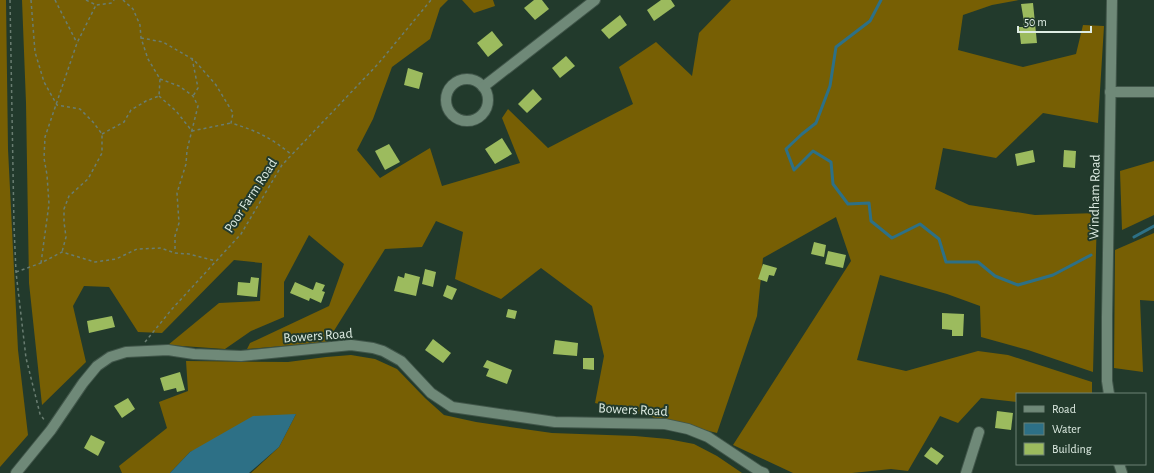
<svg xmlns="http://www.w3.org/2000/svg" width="1154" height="473" font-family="'Alegreya Sans',sans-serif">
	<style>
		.forest { fill: #775f04 }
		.water { fill: #2d7086 }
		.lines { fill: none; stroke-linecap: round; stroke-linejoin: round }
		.stream { stroke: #2d7086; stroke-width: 3 }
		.building { fill: #9cbb5e }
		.minor-casing { stroke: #41564a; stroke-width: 12 }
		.path { stroke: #697d71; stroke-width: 1.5; stroke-dasharray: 3 3; stroke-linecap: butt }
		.minor { stroke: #6f8978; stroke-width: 10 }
		.labels { text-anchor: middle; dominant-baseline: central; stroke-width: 4; stroke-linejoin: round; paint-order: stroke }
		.street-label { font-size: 14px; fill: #deece3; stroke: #223a2c }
	</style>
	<rect width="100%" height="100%" fill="#223a2c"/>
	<!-- forest -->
	<g class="forest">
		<polygon points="0,0 6,0 8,149 18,350 28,435 0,467"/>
		<polygon points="22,0 448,0 440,8 430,39 392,67 373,119 357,150 380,178 430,148 442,186 520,163 502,118 508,109 548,148 633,104 619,67 656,42 692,76 699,33 731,0 1019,0 992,5 963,15 958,50 1023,67 1076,54 1083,25 1104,26 1098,123 1043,113 996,158 943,148 935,189 969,205 1035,215 1097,213 1093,372 1028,350 981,337 980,306 947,294 880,275 857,360 906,371 978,351 1008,355 1092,382 1092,394 1017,394 1017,402 981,398 958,423 940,416 908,471 891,469 852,473 793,473 733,445 851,261 836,217 763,258 757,316 717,433 595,403 604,356 592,306 541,268 501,299 455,279 463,232 436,221 422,247 385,249 327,342 247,349 250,343 329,306 344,264 309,235 284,282 284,317 251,331 225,349 168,345 219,303 260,301 262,263 234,260 162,333 138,332 109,287 84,286 73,306 86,362 42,405 29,283 26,103"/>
		<polygon points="462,0 493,0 495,6 474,13"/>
		<polygon points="1154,161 1154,215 1122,230 1120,171"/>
		<polygon points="1154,233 1154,301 1140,300 1143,372 1114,368 1115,250"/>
		<polygon points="351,355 375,359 397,369 425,398 444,415 476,422 552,433 635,436 668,439 694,444 717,456 742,473 251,473 279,447 296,414 190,452 170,473 122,473 119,466 167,428 159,402 188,391 186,361 288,362 326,357"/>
	</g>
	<!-- water -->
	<polygon class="water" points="296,414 279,447 249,473 170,473 190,452 253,416"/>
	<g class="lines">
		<!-- stream -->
		<g class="stream">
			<polyline points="881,0 870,21 836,47 830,86 816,123 802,134 786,149 794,170 813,151 831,162 833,184 848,204 869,203 871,221 892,238 920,224 939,239 946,262 978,262 995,276 1018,285 1053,275 1091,255"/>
			<polyline points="1134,237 1154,226"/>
		</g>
	</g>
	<!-- building -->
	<g class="building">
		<polygon points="534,0 542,0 549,9 535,20 524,8"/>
		<polygon points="661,0 671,0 675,6 654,21 647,10"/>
		<polygon points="1033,3 1037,43 1021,44 1019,27 1023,27 1024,22 1021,4"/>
		<polygon points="620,15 627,25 609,39 601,30"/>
		<polygon points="492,31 503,45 488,57 477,43"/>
		<polygon points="566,56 575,66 560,78 552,68"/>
		<polygon points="408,68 423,73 419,89 404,85"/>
		<polygon points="533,89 542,99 527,113 518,104"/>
		<polygon points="502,138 512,154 495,164 485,149"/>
		<polygon points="389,144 400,162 385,170 375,151"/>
		<polygon points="1033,150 1035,162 1017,166 1015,154"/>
		<polygon points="1064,150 1076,151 1075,168 1063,167"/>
		<polygon points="814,242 826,245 824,257 811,254"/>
		<polygon points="828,251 846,255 843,268 825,264"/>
		<polygon points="763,264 777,268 774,276 769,275 767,282 758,279"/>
		<polygon points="425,269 436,272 433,287 422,284"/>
		<polygon points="405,273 420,277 416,296 394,291 398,276 404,278"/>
		<polygon points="251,277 259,278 257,297 237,295 238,282 250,283"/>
		<polygon points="295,282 313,290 316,282 325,285 322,291 325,292 321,303 310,298 309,301 290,293"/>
		<polygon points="447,285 457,289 452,300 443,296"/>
		<polygon points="508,309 517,311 515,319 506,317"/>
		<polygon points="942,313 964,314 963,336 952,336 952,330 942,329"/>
		<polygon points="112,316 115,327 89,333 87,321"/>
		<polygon points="433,339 451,353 443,363 425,350"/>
		<polygon points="555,340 578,343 577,356 553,354"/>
		<polygon points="583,358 594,358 594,370 583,369"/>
		<polygon points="487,360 512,370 507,384 486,376 489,369 483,367"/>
		<polygon points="180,372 185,390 177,392 176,388 164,391 160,378"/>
		<polygon points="128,398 135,409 122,418 114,406"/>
		<polygon points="997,411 1013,413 1011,430 995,428"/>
		<polygon points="91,435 105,442 98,456 84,448"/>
		<polygon points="931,447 944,456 937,465 924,456"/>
	</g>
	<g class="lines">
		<defs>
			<g id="minor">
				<circle cx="467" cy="100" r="21"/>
				<polyline points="483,87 595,0"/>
				<polyline points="1110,92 1154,92"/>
				<polyline points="1109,394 1107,381 1107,317 1112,0"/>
				<polyline points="1119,464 1122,473"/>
				<polyline points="16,473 51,430 83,383 97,366 110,357 126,352 168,350 194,354 241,356 351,345 373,348 383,351 401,361 431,393 452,407 555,422 665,424 688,429 708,437 759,471 764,473"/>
				<polyline points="966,473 979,432"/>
			</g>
		</defs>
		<!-- minor casing -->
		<use href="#minor" class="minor-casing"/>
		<!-- path -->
		<g class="path">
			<polyline points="10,0 14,226 16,272 26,358 40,414 45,421"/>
			<polyline points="31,0 35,52 44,82 57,105 80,109 93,122 102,134 102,153 88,179 69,196 64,209 64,222 66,237 62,252"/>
			<polyline points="55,0 77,43"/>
			<polyline points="86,0 96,5 112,3 114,0"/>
			<path d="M141,38L163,42L194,60L216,85L233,113L231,123C257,131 270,137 292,155"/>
			<polyline points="192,58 198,88 193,96"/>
			<polyline points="160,79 179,86 193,96 198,106 187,150 186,164 177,193 179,223 175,236 175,252"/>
			<polyline points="159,96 176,111 192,131 231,123"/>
			<polyline points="102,134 124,122 131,110 146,101 159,96 160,79 148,59 141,38 140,25 133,9 123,0"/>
			<polyline points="41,263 49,204 47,175 44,158 45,137 77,43 96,5"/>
			<polyline points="16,272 41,263 62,252 95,262 116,259 137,249 161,248 175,253 189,254 216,261"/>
			<polyline points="145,342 172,309 241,234 282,165 378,64 431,0"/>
		</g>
		<!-- minor -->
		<use href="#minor" class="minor"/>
	</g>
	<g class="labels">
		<!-- street labels -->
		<g class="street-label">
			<text transform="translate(251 196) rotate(-57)">Poor Farm Road</text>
			<text transform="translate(1095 197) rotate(-89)">Windham Road</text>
			<text transform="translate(318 336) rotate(-4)">Bowers Road</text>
			<text transform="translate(633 410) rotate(3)">Bowers Road</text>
		</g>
	</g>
	<!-- legend -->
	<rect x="1016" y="393" width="130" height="72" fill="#223a2c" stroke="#6d8175"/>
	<rect x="1024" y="406" width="20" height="6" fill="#6f8978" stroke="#6d8175"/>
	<text x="1052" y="413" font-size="12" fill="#deece3">Road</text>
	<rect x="1024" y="423" width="20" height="12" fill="#2d7086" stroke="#6d8175"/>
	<text x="1052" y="433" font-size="12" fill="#deece3">Water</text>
	<rect x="1024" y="443" width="20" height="12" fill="#9cbb5e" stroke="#6d8175"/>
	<text x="1052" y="453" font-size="12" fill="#deece3">Building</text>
	<!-- scale -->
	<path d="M1018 26v6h73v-6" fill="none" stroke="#deece3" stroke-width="2"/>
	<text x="1024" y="26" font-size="12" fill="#deece3" stroke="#223a2c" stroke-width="3" paint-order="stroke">50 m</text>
</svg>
